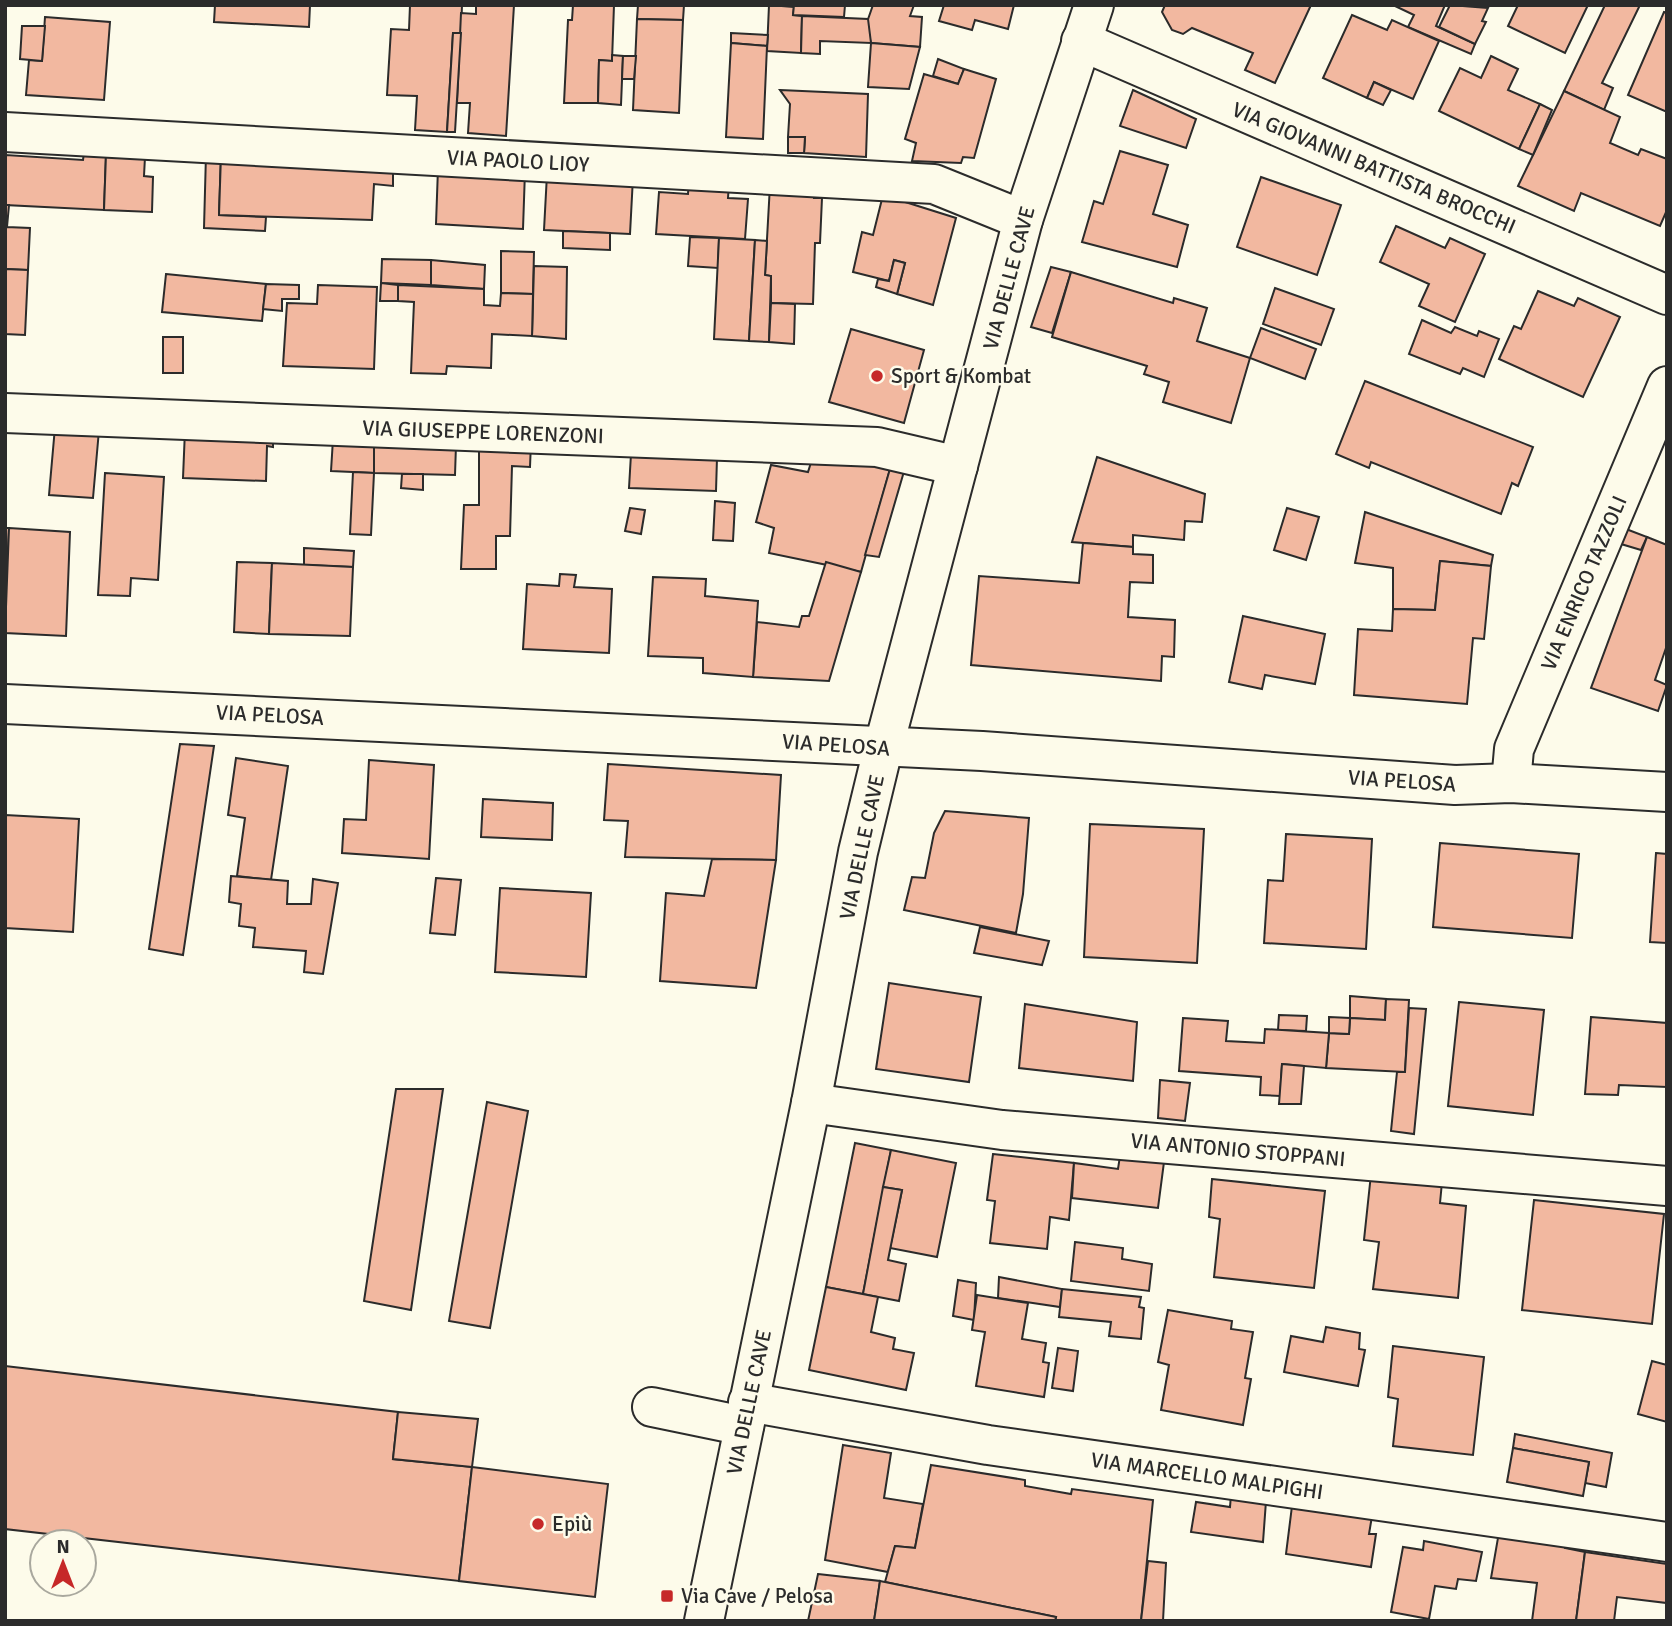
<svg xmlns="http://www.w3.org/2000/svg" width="1672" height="1626" font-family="Signika,sans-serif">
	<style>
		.building { fill: #f2b8a0; stroke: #2b2b2b; stroke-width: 2 }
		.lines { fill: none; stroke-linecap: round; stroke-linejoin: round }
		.minor-casing { stroke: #2b2b2b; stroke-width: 42 }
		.minor { stroke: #fdfbea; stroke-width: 38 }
		.poi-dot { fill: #c62828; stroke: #fdfbea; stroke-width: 2.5 }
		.labels { text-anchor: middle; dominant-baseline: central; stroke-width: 5; stroke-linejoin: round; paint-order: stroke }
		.street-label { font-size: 21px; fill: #2b2b2b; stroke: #fdfbea }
		.poi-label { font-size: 21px; fill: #2b2b2b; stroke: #fdfbea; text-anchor: start }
	</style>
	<rect width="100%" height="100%" fill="#fdfbea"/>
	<!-- building -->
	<g class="building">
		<polygon points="215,5 310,5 309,27 214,22"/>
		<polygon points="410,5 462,5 461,33 453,33 447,132 415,130 417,96 387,95 391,29 409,30"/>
		<polygon points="476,5 514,5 506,136 468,133 470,103 457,103 461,13 476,14"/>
		<polygon points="573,5 614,5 612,61 599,60 598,103 564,103 568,20 572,20"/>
		<polygon points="638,5 684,5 683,20 637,19"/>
		<polygon points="769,5 794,7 793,15 802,16 801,53 767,51"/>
		<polygon points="794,5 845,5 844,17 793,15"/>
		<polygon points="873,5 914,5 910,16 922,17 920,47 871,43 866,25"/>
		<polygon points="944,5 1014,5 1008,29 975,20 972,30 939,21"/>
		<polygon points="1311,5 1275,83 1245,70 1253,53 1192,28 1183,34 1172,30 1162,12 1165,5"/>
		<polygon points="1393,5 1445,5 1436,26 1475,44 1471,54 1408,27 1414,15"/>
		<polygon points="1450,5 1488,8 1482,21 1486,22 1475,44 1439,27"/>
		<polygon points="1518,5 1588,5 1565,53 1508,26"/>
		<polygon points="1605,5 1640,5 1602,83 1613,88 1604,110 1564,91"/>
		<polygon points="1664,12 1667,13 1667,112 1628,95"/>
		<polygon points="1352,15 1387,30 1392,20 1439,41 1413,99 1374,82 1367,98 1323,78"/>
		<polygon points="802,16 868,19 871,43 820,41 820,54 801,53"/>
		<polygon points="45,17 110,22 104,100 26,95 29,60 42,61"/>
		<polygon points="637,19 683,20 679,113 633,110"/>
		<polygon points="22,26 45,26 42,61 20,59"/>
		<polygon points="453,33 461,33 455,132 447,132"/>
		<polygon points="731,33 768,35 767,46 731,43"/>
		<polygon points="731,43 767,46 763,139 726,137"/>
		<polygon points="871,43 920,47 909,89 868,87"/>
		<polygon points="612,55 623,56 621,105 598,103 599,60 612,61"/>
		<polygon points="623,56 636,56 634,79 622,79"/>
		<polygon points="1491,56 1518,69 1508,90 1540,104 1519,149 1439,111 1460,68 1481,78"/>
		<polygon points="938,59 964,69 958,84 933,76"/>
		<polygon points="964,69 996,79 974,158 963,157 961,163 912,161 916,143 905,139 924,74 958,84"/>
		<polygon points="1374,82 1391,90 1383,105 1367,98"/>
		<polygon points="780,90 868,94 866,157 804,153 805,137 788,137 790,104"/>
		<polygon points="1133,90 1196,119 1186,148 1120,126"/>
		<polygon points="1564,91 1620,117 1610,143 1638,155 1641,149 1667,159 1667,210 1660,226 1581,193 1574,211 1518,186"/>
		<polygon points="1540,104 1552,110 1533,155 1519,149"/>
		<polygon points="788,137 805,137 804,153 788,153"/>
		<polygon points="1120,151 1168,165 1153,214 1188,225 1177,267 1082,242 1094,201 1103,204"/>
		<polygon points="84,153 106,154 104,210 5,205 6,155 83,160"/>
		<polygon points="106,154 145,157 144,176 153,177 152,212 104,210"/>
		<polygon points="206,154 221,155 219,215 266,217 265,231 204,228"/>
		<polygon points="221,155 393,164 393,186 374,184 372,220 219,215"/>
		<polygon points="438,168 525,171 523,229 436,224"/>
		<polygon points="547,174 633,177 630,234 544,230"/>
		<polygon points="1261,177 1341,205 1317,275 1237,247"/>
		<polygon points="689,180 729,183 728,198 748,199 745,239 656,234 659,192 688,194"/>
		<polygon points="770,185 814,186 814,198 822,198 820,243 815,243 813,304 771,303 771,276 765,275"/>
		<polygon points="883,195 956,218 933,305 897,294 905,263 894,260 889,281 853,272 862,232 873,235"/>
		<polygon points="5,205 9,205 7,227 30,228 28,270 5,269"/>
		<polygon points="1396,226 1445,248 1450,238 1485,254 1455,322 1419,306 1429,284 1380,262"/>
		<polygon points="563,231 610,233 610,250 563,248"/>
		<polygon points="690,237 719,238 718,268 688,266"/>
		<polygon points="719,238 755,240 749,341 714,339"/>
		<polygon points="755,240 767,241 765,275 771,276 769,342 749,341"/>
		<polygon points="501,251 534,252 533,294 501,293"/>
		<polygon points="382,259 431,260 431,285 381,283"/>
		<polygon points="431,260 485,265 484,289 431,285"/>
		<polygon points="894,260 905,263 897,294 876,287 878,279 889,281"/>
		<polygon points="534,266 567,267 566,339 532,336"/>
		<polygon points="1051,267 1071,272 1052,333 1031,327"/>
		<polygon points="5,269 28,270 25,335 5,334"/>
		<polygon points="1071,272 1173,303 1174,298 1207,308 1197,341 1250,358 1231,423 1163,402 1169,382 1144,374 1147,366 1052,337"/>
		<polygon points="166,274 266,284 262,321 162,312"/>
		<polygon points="381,283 398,285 398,301 380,301"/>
		<polygon points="266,284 299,285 299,299 282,299 282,311 263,309"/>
		<polygon points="318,285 377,287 374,369 283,366 287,303 317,304"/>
		<polygon points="398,285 484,289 484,305 500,306 501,293 533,294 532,336 492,334 491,368 447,366 446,374 411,373 414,302 398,301"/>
		<polygon points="1275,288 1334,309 1321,345 1263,324"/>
		<polygon points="1538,291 1574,306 1578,298 1620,317 1583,397 1499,359 1514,326 1521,329"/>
		<polygon points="771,303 795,304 794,344 769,342"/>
		<polygon points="1422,320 1451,333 1455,327 1477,336 1479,331 1499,339 1484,377 1463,368 1460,374 1409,354"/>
		<polygon points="1261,328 1316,349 1305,379 1250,358"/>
		<polygon points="851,329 924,350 904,423 829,402"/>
		<rect x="163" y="337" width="20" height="36"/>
		<polygon points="1365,381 1533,447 1518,486 1512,483 1501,514 1371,462 1369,468 1336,454"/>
		<polygon points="55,427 99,430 93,498 49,495"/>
		<polygon points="185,430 273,433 273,447 267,446 266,481 183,478"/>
		<polygon points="333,439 374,441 374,473 331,471"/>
		<polygon points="374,441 456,445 455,475 374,473"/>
		<polygon points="479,441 531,442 530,467 512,466 510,536 496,536 496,569 461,569 464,505 479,505"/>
		<polygon points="814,453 894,455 861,572 769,553 774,528 756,522 771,465 808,472"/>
		<polygon points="631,454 717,458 716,491 629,488"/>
		<polygon points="894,455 905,468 879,557 865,555"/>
		<polygon points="1097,457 1205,494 1202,522 1185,521 1184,540 1133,535 1133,547 1072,542"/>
		<polygon points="353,472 374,473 371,535 350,534"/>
		<polygon points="105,473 164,477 158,580 131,578 130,596 98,595"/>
		<polygon points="402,474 423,474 423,490 401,488"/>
		<polygon points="715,501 735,503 733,541 713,540"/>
		<polygon points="630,508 645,510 641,534 625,531"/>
		<polygon points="1287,508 1319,517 1306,560 1274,550"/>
		<polygon points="1365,512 1493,555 1491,566 1440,561 1435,610 1393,609 1393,568 1355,563"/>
		<polygon points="5,528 9,528 7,568 5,567"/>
		<polygon points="9,528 70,532 66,636 5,633"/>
		<polygon points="1626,529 1647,537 1641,550 1621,544"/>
		<polygon points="1647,537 1667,545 1667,645 1655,680 1667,685 1658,711 1591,688"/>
		<polygon points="1083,543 1133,547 1133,554 1153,555 1153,583 1130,582 1128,617 1175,620 1174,657 1162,656 1161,681 971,665 979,576 1079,583"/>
		<polygon points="304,548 354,551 353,567 304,565"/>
		<polygon points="1440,561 1491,566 1484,639 1473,638 1467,704 1354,695 1358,629 1392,631 1393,609 1435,610"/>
		<polygon points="237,562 272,563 269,634 234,632"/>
		<polygon points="826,562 861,572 829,681 753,677 757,622 799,627 802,616 809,616"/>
		<polygon points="272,563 353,567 350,636 269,634"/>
		<polygon points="560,574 576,575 574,587 612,589 609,653 523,649 527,584 559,586"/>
		<polygon points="653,577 706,579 705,596 758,601 753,677 703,673 703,658 648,656"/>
		<polygon points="1243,616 1325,634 1315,684 1265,675 1262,689 1229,682"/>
		<polygon points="180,744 214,746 183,955 149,949"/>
		<polygon points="236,758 288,766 271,880 237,876 245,818 228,815"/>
		<polygon points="369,760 434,765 429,859 342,853 344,819 366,820"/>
		<polygon points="608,764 781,775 776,860 625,857 628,821 604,820"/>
		<polygon points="483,799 553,803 552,840 481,837"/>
		<polygon points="945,811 1029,818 1023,894 1016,933 904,910 912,877 925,878 934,833"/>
		<polygon points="5,815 79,819 73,932 5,928"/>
		<polygon points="1090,824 1204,829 1197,963 1084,957"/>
		<polygon points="1286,834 1372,839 1366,949 1264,943 1268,880 1283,881"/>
		<polygon points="1440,843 1579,854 1572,938 1433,927"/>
		<polygon points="1656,853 1667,854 1667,943 1650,942"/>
		<polygon points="712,859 776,860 756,988 660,981 666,893 704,896"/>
		<polygon points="231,876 288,881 287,904 311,904 313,879 338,883 323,974 304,972 306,951 253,947 255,928 239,926 241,904 229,902"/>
		<polygon points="436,878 461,880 455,935 430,933"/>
		<polygon points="500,888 591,893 586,977 495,972"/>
		<polygon points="980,927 1049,941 1042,965 974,953"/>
		<polygon points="889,983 981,997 969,1082 876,1069"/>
		<polygon points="1350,996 1386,999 1385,1020 1350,1018"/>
		<polygon points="1386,999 1409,1000 1405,1072 1326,1068 1329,1033 1349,1034 1350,1018 1385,1020"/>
		<polygon points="1459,1002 1544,1010 1533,1115 1448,1106"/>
		<polygon points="1025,1004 1137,1022 1133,1081 1019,1068"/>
		<polygon points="1409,1008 1426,1009 1414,1134 1391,1131 1397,1072 1405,1072"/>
		<polygon points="1279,1015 1307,1016 1306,1031 1278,1030"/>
		<polygon points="1329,1017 1350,1018 1349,1034 1329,1033"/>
		<polygon points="1591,1017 1667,1023 1667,1087 1619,1085 1618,1095 1585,1094"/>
		<polygon points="1183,1018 1228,1021 1226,1041 1264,1043 1265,1029 1329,1033 1326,1068 1282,1064 1280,1096 1260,1095 1261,1077 1179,1071"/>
		<polygon points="1282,1064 1304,1066 1301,1104 1279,1104"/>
		<polygon points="1160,1080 1190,1083 1185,1121 1158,1118"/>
		<polygon points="396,1089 443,1089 411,1310 364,1301"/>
		<polygon points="487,1102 528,1111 490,1328 449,1321"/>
		<polygon points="855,1143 891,1150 863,1294 826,1287"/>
		<polygon points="891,1150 956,1163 937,1257 890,1248 902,1190 883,1187"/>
		<polygon points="993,1154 1074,1163 1069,1220 1050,1217 1047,1249 990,1243 995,1201 987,1200"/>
		<polygon points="1120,1156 1164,1162 1158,1208 1072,1198 1074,1163 1118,1169"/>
		<polygon points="1371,1174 1442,1182 1440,1203 1466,1206 1458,1298 1373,1289 1379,1242 1364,1240"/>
		<polygon points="1212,1179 1325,1191 1314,1288 1214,1277 1220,1219 1209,1217"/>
		<polygon points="883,1187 902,1190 888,1260 906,1264 899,1301 863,1294"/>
		<polygon points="1534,1200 1664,1214 1652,1324 1522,1310"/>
		<polygon points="1075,1242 1123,1248 1122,1259 1152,1264 1149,1291 1071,1281"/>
		<polygon points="999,1277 1062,1289 1060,1307 998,1298"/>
		<polygon points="958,1280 976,1283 974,1320 953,1316"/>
		<polygon points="826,1287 878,1297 871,1332 895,1338 893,1349 914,1353 906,1390 809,1370"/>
		<polygon points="1062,1289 1141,1297 1139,1307 1144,1308 1141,1339 1109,1336 1111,1322 1059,1317"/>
		<polygon points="977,1295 1028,1303 1022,1339 1046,1343 1043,1362 1049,1363 1044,1397 976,1386 985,1332 972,1330"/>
		<polygon points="1168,1310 1232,1321 1231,1329 1253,1332 1245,1378 1251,1379 1243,1425 1161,1410 1169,1365 1158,1362"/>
		<polygon points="1326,1327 1360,1333 1359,1349 1365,1350 1358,1386 1284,1372 1291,1336 1323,1342"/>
		<polygon points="1393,1346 1484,1357 1473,1455 1393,1446 1398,1399 1388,1397"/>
		<polygon points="1058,1348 1078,1351 1073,1391 1052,1388"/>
		<polygon points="1652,1361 1667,1365 1667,1422 1638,1414"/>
		<polygon points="5,1366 398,1412 393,1459 472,1467 459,1581 5,1529"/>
		<polygon points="398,1412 478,1419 472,1467 393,1459"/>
		<polygon points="1515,1434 1612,1453 1606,1487 1585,1483 1589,1462 1513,1448"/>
		<polygon points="843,1445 891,1453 884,1498 923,1504 915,1548 895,1546 888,1572 825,1560"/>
		<polygon points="1513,1448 1589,1462 1583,1496 1507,1482"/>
		<polygon points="931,1465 1025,1480 1025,1486 1071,1494 1072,1489 1153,1500 1141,1621 1055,1621 1056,1617 885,1582 895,1546 915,1548"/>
		<polygon points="472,1467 608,1484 595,1597 459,1581"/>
		<polygon points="1231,1495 1266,1501 1263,1542 1191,1532 1196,1502 1230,1507"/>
		<polygon points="1292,1506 1372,1516 1369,1534 1376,1534 1371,1567 1286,1554"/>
		<polygon points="1499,1532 1566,1541 1565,1548 1585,1552 1576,1621 1532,1621 1537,1583 1491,1578"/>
		<polygon points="1424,1541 1482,1552 1476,1581 1458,1579 1456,1589 1435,1586 1429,1619 1391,1612 1403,1547 1423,1550"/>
		<polygon points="1585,1552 1667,1564 1667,1603 1617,1597 1614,1621 1576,1621"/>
		<polygon points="1148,1561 1166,1563 1163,1621 1141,1621"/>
		<polygon points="818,1574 880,1581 874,1621 808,1621"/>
		<polygon points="880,1581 1056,1617 1055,1621 874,1621"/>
	</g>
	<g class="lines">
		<defs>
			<g id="minor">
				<polyline points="1081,41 1667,295"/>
				<polyline points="5,132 934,184 1023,220"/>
				<polyline points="5,413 877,447 958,466"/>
				<polyline points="5,704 982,751 1455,785 1511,783 1667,792"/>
				<polyline points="1511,783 1514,749 1667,386"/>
				<polyline points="811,1103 1002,1130 1667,1186"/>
				<polyline points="748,1402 988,1445 1667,1542"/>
				<polyline points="652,1407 744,1426"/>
				<polyline points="704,1621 811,1103 858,852 883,749 1023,220 1094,5"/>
			</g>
		</defs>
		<!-- minor casing -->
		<use href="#minor" class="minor-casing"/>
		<!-- minor -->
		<use href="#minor" class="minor"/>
	</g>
	<!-- markers -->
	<g class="poi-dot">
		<circle cx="877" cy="376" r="7"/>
		<circle cx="538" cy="1524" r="7"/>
		<rect x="660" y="1589" width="14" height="14" rx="3.5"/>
	</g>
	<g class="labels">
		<!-- street labels -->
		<g class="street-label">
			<text transform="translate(518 161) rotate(3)">VIA PAOLO LIOY</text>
			<text transform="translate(1374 168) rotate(23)">VIA GIOVANNI BATTISTA BROCCHI</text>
			<text transform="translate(1009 278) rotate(-75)">VIA DELLE CAVE</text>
			<text transform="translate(483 432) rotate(2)">VIA GIUSEPPE LORENZONI</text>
			<text transform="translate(1584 583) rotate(-67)">VIA ENRICO TAZZOLI</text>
			<text transform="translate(270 715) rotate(3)">VIA PELOSA</text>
			<text transform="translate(836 745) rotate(4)">VIA PELOSA</text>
			<text transform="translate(1402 781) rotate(4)">VIA PELOSA</text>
			<text transform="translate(862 847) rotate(-78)">VIA DELLE CAVE</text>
			<text transform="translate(1238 1150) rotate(5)">VIA ANTONIO STOPPANI</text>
			<text transform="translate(749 1402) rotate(-78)">VIA DELLE CAVE</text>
			<text transform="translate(1207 1476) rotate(8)">VIA MARCELLO MALPIGHI</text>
		</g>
		<!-- poi labels -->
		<g class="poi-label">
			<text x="891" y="376">Sport &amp; Kombat</text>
			<text x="552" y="1524">Epiù</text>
			<text x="681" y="1596">Via Cave / Pelosa</text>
		</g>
	</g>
	<!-- border -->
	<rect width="1672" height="1626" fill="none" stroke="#2b2b2b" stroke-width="14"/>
	<!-- north arrow -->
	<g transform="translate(63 1563)"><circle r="33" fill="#fdfbea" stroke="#a9a89e" stroke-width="2"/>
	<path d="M0-5L12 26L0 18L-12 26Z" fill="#c62828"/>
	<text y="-10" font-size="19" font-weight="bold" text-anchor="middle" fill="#2b2b2b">N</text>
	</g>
</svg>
